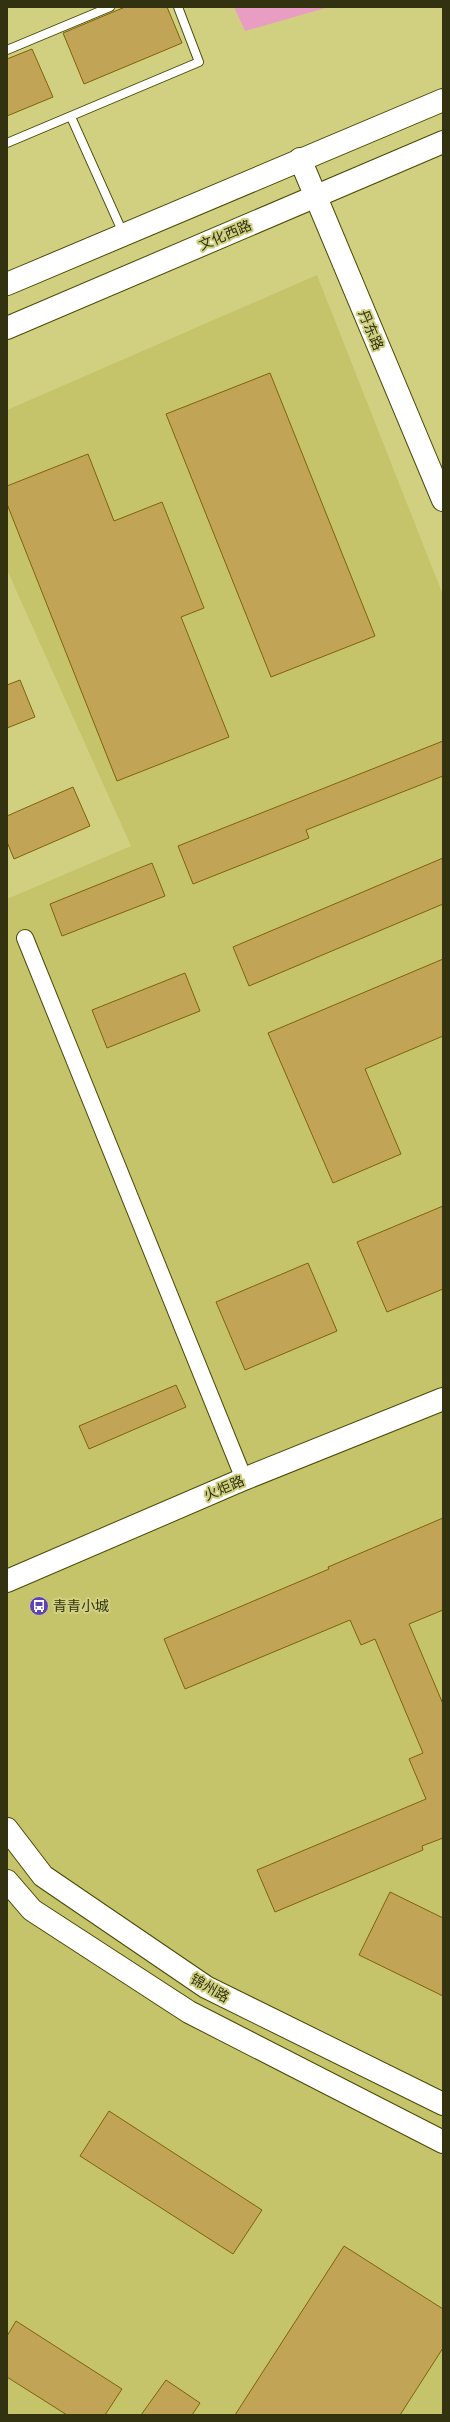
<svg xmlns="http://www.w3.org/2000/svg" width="450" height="2422" font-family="Arial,'Noto Sans SC',sans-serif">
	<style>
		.built { fill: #c5c46b }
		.green { fill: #ea9dc3 }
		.building { fill: #c2a457; stroke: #7f6308 }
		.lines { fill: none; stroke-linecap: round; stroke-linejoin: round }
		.lane-casing { stroke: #4a4906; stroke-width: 10 }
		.street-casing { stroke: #4a4906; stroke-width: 18 }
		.secondary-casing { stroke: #4a4906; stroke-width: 24 }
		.primary-casing { stroke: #4a4906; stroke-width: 24 }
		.lane { stroke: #fff; stroke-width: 8 }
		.street { stroke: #fff; stroke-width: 16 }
		.secondary { stroke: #fff; stroke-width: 22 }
		.primary { stroke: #fff; stroke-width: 22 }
		.labels { text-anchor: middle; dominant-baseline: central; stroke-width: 4; stroke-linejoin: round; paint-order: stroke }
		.street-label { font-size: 14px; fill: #323211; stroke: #d0d080 }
		.poi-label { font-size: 14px; fill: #323211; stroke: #d0d080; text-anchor: start }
	</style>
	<rect width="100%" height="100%" fill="#d0d080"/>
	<!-- built -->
	<polygon class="built" points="317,275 443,595 443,2415 7,2415 7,899 131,846 7,570 7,410"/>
	<!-- green -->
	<polygon class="green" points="234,7 329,7 245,31"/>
	<!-- building -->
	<g class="building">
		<polygon points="125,7 167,7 182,43 84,84 63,33"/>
		<polygon points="32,49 53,97 7,116 7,59"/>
		<polygon points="270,373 375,636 271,677 166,414"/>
		<polygon points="88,454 114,521 162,502 204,608 181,617 229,737 117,781 7,504 7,486"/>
		<polygon points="20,680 35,717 7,728 7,685"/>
		<polygon points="443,741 443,776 306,830 309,838 193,884 178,846"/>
		<polygon points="73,787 90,826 14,859 7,842 7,816"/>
		<polygon points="443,858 443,904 249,986 233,947"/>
		<polygon points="152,863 165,896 62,936 50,904"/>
		<polygon points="443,959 443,1036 365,1069 401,1154 333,1183 268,1033"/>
		<polygon points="185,973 200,1011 107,1048 92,1010"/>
		<polygon points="443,1206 443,1289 387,1312 357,1242"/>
		<polygon points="308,1263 337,1331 245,1370 216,1302"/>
		<polygon points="176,1385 186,1407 89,1449 79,1426"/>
		<polygon points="443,1518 443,1610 409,1624 443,1704 443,1838 422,1846 423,1850 275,1912 257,1870 426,1799 409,1759 423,1753 375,1639 361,1645 350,1620 185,1689 164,1639 329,1569 328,1567"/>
		<polygon points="390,1892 443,1918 443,1996 359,1955"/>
		<polygon points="109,2111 262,2210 233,2254 80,2156"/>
		<polygon points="344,2246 443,2309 443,2348 400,2415 235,2415"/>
		<polygon points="16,2321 122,2389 105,2415 67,2415 7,2377 7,2336"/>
		<polygon points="166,2380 200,2403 192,2415 141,2415"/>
	</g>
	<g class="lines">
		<defs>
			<g id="lane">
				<polyline points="7,50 110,7"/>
				<polyline points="71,117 123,233"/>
				<polyline points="7,143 199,62 178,7"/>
			</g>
			<polyline id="street" points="25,938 244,1479"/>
			<g id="secondary">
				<polyline points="300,159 443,500"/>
				<polyline points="7,1581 244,1479 443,1399"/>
				<polyline points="7,1829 43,1876 206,1987 443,2104"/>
				<polyline points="7,1881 32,1910 189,2012 443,2142"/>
			</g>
			<g id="primary">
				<polyline points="7,284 443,100"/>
				<polyline points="7,328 443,142"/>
			</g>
		</defs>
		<!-- lane casing -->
		<use href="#lane" class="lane-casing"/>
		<!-- street casing -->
		<use href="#street" class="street-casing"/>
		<!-- secondary casing -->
		<use href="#secondary" class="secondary-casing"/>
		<!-- primary casing -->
		<use href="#primary" class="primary-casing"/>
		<!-- lane -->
		<use href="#lane" class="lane"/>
		<!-- street -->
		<use href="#street" class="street"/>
		<!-- secondary -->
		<use href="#secondary" class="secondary"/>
		<!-- primary -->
		<use href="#primary" class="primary"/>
	</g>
	<!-- icons -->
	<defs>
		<symbol id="bus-disc" viewBox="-11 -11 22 22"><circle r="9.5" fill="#5f42ba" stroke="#d0d080"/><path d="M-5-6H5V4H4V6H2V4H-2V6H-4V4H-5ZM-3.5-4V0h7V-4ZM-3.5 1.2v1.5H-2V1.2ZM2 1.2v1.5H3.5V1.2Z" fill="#fff"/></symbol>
	</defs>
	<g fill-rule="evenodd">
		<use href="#bus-disc" x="28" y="1595" width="22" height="22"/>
	</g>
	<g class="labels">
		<!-- street labels -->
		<g class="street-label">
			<text transform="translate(225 235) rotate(-23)">文化西路</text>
			<text transform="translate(371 330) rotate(67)">丹东路</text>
			<text transform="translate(224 1488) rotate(-23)">火炬路</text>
			<text transform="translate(210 1988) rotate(30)">锦州路</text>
		</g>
		<!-- poi labels -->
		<g class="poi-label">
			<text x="53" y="1606">青青小城</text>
		</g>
	</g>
	<!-- border -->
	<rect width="450" height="2422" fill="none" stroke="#323211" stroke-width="16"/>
</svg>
